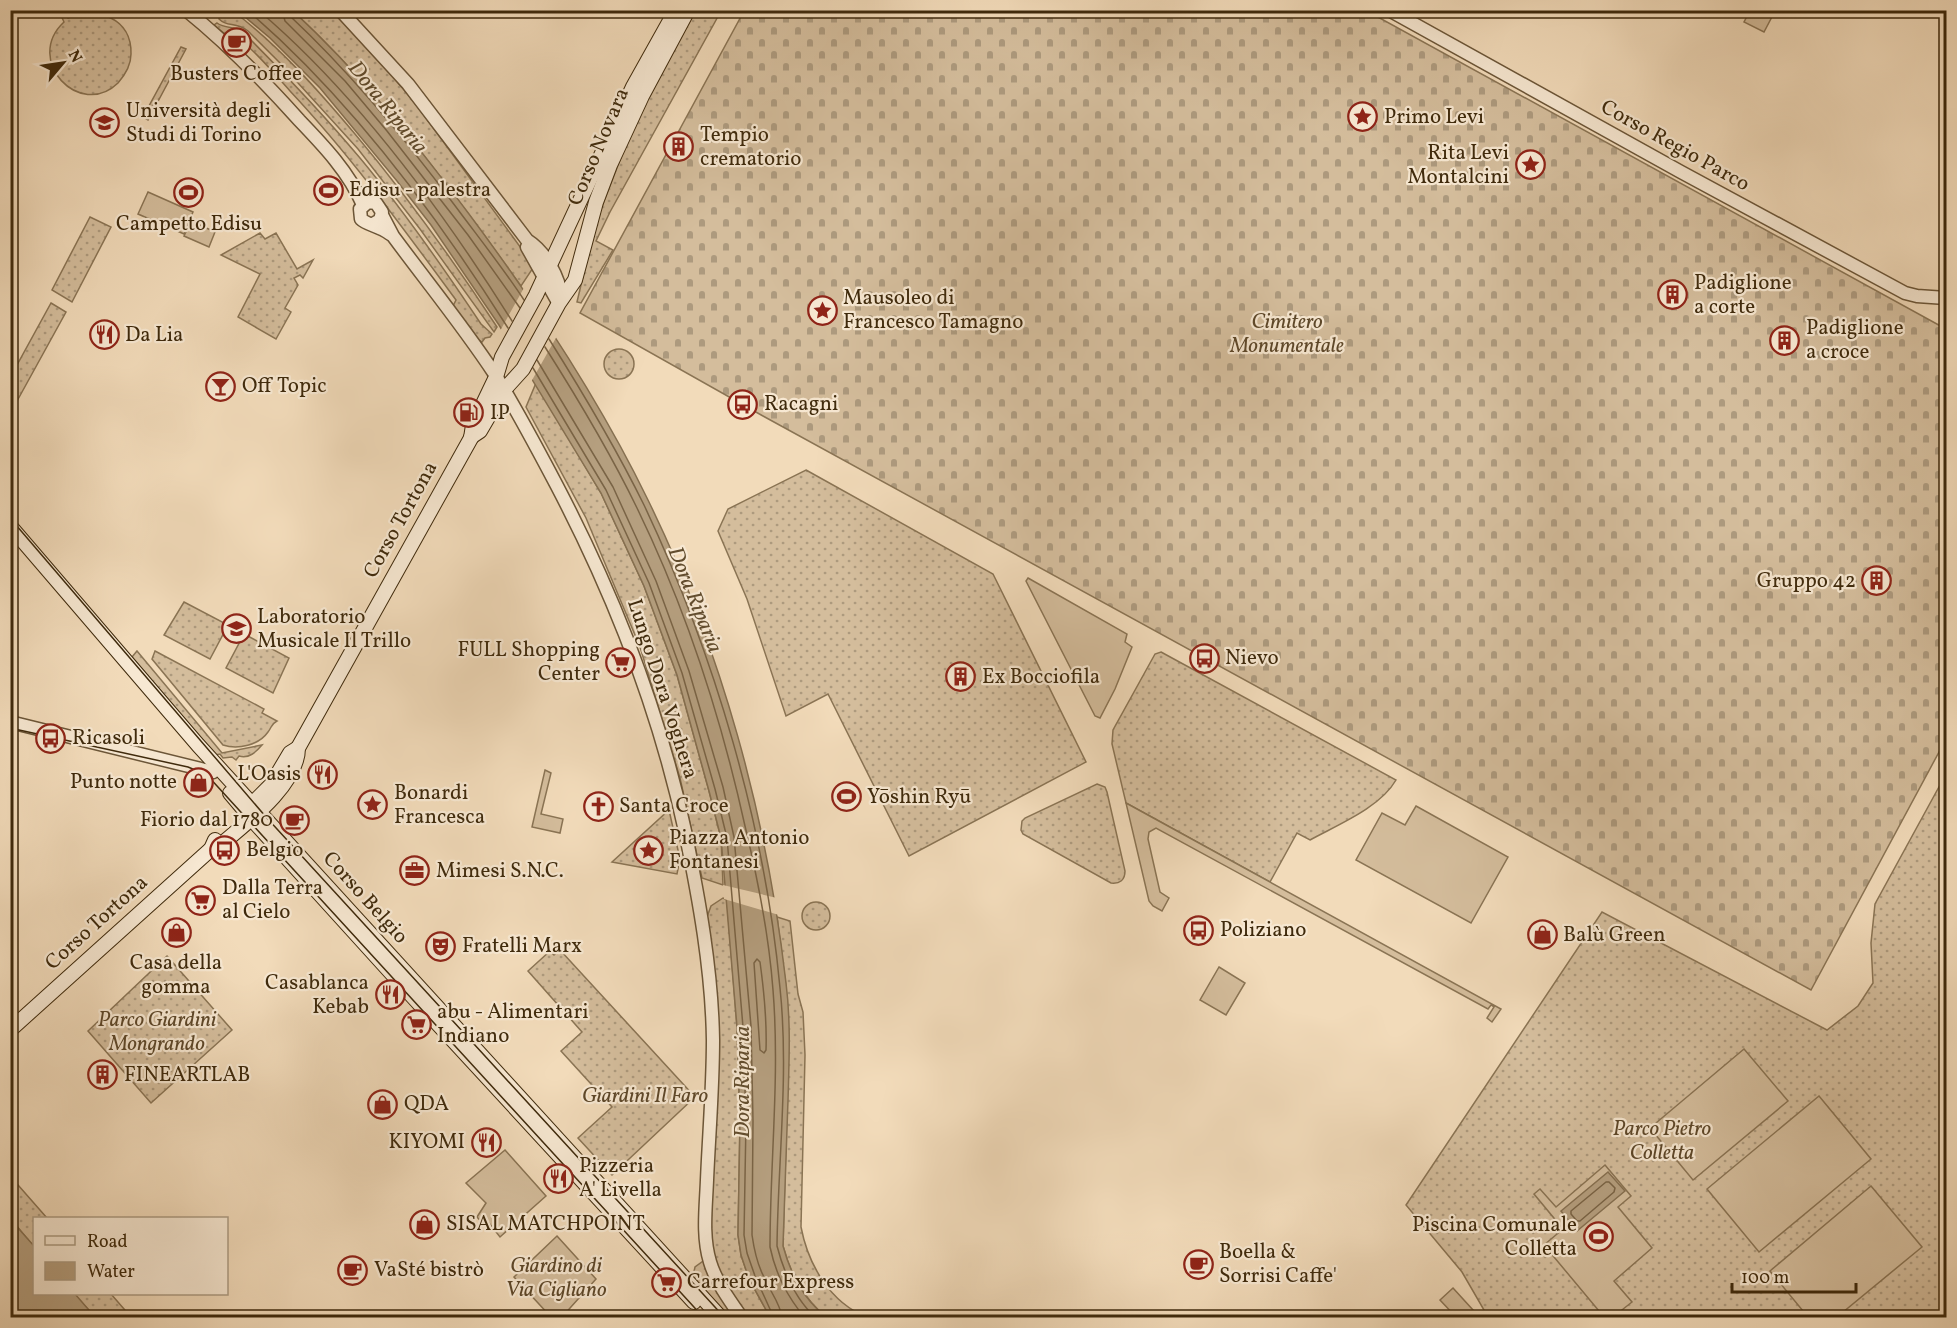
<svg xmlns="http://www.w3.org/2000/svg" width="1957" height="1328" font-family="Vollkorn,serif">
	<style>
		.grass { fill: url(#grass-dots); stroke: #8a7454; stroke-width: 1.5 }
		.cemetery { fill: url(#cemetery-stones); stroke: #8a7454; stroke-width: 1.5 }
		.garden { fill: #d4bd9c; stroke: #8a7454; stroke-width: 1.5 }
		.water { fill: #b59f7f; stroke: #867051; stroke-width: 1.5 }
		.pier { fill: #f2dbba }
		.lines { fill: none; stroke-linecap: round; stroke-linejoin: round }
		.shore { stroke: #7a6446; stroke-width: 1.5 }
		.tertiary-casing { stroke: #6c5638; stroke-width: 15 }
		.secondary-casing { stroke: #3f2a0c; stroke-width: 16 }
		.tertiary { stroke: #f7e8d2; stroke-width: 12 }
		.secondary { stroke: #f7e8d2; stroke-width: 14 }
		.tram { stroke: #3f2a0c; stroke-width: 1.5 }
		.labels { text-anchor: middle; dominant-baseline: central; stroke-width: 4.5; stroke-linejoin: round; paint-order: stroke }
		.poi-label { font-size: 21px; fill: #3f2a0c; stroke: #f7e8d2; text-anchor: start }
		.street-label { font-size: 21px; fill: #3f2a0c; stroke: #f7e8d2 }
		.park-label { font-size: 21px; font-style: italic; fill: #5d4729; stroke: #f7e8d2 }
		.water-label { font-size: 22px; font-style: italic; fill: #624d2e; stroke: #f7e8d2 }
	</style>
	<defs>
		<pattern id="grass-dots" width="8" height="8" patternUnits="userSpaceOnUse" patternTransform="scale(1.5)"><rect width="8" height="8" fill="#d4bd9c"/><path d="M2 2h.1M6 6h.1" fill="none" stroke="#ad9a7e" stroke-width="1.8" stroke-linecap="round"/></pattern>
		<pattern id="cemetery-stones" width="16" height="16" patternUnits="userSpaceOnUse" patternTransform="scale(1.5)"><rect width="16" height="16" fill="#d4bd9c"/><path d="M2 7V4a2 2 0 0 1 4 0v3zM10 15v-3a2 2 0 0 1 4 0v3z" fill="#ad9a7e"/></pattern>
	</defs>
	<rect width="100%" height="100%" fill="#f2dbba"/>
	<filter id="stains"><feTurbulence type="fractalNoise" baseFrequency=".00333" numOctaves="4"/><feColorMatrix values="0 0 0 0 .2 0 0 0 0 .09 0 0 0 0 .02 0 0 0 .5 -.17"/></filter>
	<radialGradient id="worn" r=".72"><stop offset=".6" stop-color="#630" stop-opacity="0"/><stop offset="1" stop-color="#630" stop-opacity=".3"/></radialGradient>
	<!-- grass -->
	<g class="grass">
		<path d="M64,11L68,18C97,6 132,18 131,54C131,65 125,75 118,83C80,120 23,60 64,22L59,11Z"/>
		<path d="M208,11H233C279,46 318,90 355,134C407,196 453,260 497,327L494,332L420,229L358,149L279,62L248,31C235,21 228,28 219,19V15L214,11L211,13Z"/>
		<path d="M293,11H333L389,72L415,103L526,255L533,268L521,286C451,189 381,92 293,11Z"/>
		<polygon points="695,11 721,11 610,212 596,241 613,250 581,303 577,302 595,225 630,134 667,58"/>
		<path d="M217,23C225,29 234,26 242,31C283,72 323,114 360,158C404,211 443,267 481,324L492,334L490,337L485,338L482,342L478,340L453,306L456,300C403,228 351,156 290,91C272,71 253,48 231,33L225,34L214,25Z"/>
		<polygon points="181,47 186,49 148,120 143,117"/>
		<polygon points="90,217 111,227 72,302 52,290"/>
		<polygon points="260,233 265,239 276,233 297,269 313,260 303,278 300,275 294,278 298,285 285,308 291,312 276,339 238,317 260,274 221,255"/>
		<polygon points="51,303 66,312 11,412 11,376"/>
		<circle cx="619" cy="364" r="15"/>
		<polygon points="536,383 601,493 644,586 677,675 709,791 721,838 723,885 702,878 680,778 640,647 586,518 526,407"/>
		<polygon points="806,470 993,574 1086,762 909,856 828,694 786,716 747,599 718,531 728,509"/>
		<polygon points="184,602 228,625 210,659 164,635"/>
		<polygon points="244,634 289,658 273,693 226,668"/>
		<path d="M137,651L222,753L262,745C256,752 249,759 239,756L236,760L232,757L223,758L220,754L215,755L132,657Z"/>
		<path d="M155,651L264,709L262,713L277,721C271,724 272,727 268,732C259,745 238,750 223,745L152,659Z"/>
		<path d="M1161,652L1396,780C1380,808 1337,825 1310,840L1297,833L1270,882L1126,803L1112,744L1113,730L1155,654Z"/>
		<polygon points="1946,774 1946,1317 1488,1317 1462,1272 1406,1205 1602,912 1827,1030 1858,1006 1873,983 1871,943 1875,904"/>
		<path d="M1097,784L1105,787L1107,792L1125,871C1125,880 1120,884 1111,883L1023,834L1021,830L1022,821L1025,818Z"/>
		<polygon points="669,810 680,859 677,874 612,862"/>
		<polygon points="723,898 727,900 737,1027 740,1121 738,1235 741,1255 749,1279 770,1317 725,1317 692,1281 695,1267 710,1256 707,1224 707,917 711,906"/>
		<circle cx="816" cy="916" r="14"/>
		<path d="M777,917L790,921L798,994L803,1012L805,1055L801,1227C808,1264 830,1303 867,1317H826C803,1298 791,1275 783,1246L789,1037L786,987Z"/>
		<polygon points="560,950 695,1097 612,1175 578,1138 612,1107 561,1051 582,1032 528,971 550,951 554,955"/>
		<polygon points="167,956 232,1030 151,1103 88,1031"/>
		<polygon points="11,1177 47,1218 34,1218 34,1247 11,1219"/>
		<polygon points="74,1294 111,1294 131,1317 95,1317"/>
	</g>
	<!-- cemetery -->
	<polygon class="cemetery" points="744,11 1367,11 1946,329 1946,739 1811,990 763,416 580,313"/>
	<!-- garden -->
	<g class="garden">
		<polygon points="1750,11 1775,11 1764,32 1744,22"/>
		<polygon points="148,192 193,212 184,234 138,214"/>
		<polygon points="191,221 215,232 209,247 184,236"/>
		<polygon points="1028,578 1127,634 1125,642 1132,647 1115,689 1100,718 1095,716 1026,581"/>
		<polygon points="545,770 551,773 541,814 563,819 560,833 532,827"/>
		<polygon points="1126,803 1501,1009 1492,1022 1487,1018 1494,1007 1491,1005 1488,1009 1156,828 1149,832 1148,839 1160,892 1169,898 1162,911 1153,906 1149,901"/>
		<polygon points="1416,806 1508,857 1471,923 1356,860 1382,813 1405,825"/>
		<polygon points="1219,967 1245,983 1226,1015 1200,1000"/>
		<polygon points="1744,1049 1788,1101 1693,1180 1650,1128"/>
		<polygon points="1819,1096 1871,1159 1759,1252 1707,1189"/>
		<polygon points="505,1150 546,1196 500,1237 489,1223 485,1226 477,1217 486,1203 466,1183"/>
		<polygon points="1605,1165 1631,1196 1618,1207 1652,1248 1614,1281 1632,1302 1613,1317 1604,1317 1544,1245 1563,1229 1534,1194 1540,1189 1556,1207"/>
		<polygon points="1871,1186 1922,1247 1837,1317 1808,1317 1770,1271"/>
		<polygon points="557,1236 596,1279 562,1317 551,1317 514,1277"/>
		<polygon points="1453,1288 1473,1310 1464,1317 1456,1317 1440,1300"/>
	</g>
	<!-- water -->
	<g class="water">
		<path d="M238,11H293C359,72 415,142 469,214C536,304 599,399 648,500C722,651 767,817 786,983C791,1022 789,1062 788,1101C786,1149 785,1197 783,1246C791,1275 803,1298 826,1317H770L749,1279L741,1255L738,1235L740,1121L737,1027L721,838L709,791L677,675L644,586L601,493L499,325L431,225L397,181L320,88L270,38Z"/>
		<polygon points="1608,1172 1625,1191 1577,1231 1561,1211"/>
		<polygon points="10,1219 34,1246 34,1294 75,1294 95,1317 11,1317"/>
	</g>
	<!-- pier -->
	<g class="pier">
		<polygon points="525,286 557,336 531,382 500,331"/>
		<polygon points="723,885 777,898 779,915 724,899"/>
	</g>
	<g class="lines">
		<!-- shore -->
		<g class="shore">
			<path d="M247,10C350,98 436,214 508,328"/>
			<path d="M258,10C356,93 444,213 512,321"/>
			<polyline points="282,10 285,21 345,81 387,131 468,235 520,308"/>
			<path d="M289,10L291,17C353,75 406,140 456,207C479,238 503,268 524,300"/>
			<path d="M549,339C583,393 616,448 644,505C714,653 765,825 780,988C789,1073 778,1160 777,1246C784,1273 795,1299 816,1318"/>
			<path d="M545,347C578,399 610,452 637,508C686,609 721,717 745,826C758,880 769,935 773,990C780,1076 770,1162 770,1247C776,1275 787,1296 805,1318"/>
			<path d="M537,360L613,487L656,581L689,671L723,787L734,837L751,1026L753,1121L752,1235C754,1249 757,1264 764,1277C769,1290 781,1304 782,1318"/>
			<polyline points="533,368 606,490 649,583 682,673 715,789 727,838 743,1027 746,1121 744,1235 747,1253 755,1276 774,1318"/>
			<path d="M757,959L760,962C764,991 767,1021 766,1050L764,1053L760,1050L754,963Z"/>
			<polygon points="1606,1182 1609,1182 1615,1188 1614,1192 1580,1221 1577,1221 1571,1214 1571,1211"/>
		</g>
		<defs>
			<g id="tertiary">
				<path d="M186,10C227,43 264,81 299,120C323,145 349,172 363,205"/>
				<path d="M340,10L408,84L527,240C546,252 559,277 562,299"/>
				<polyline points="1389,10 1681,172 1905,293 1917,296 1946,298"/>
				<path d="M382,215L393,236C427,282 463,326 494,373C517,410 537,448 557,486C614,595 659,710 685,831C699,899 712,970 713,1040C713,1087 709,1134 707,1180C706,1207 702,1236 710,1262C716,1282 730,1301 742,1318"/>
				<path d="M373,224L380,220L382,212L376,203L368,202L360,209L361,219C367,225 380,226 390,234"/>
				<polyline points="527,247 558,302"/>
				<polyline points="10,722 213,772"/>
			</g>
			<g id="secondary">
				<polyline points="471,437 480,431 504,390 523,369 559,303 575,280 596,202 610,165 642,96 688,10"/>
				<polyline points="10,526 198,745 721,1318"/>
				<polyline points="230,793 257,825 413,997 694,1302"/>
				<polyline points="246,810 271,785 290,753 298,748"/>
				<path d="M211,849L218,847C245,824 298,785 298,748L471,438L473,425L496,377L502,357L536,295L633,87L676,10"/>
				<polyline points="10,1030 211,849 215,840"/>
			</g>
		</defs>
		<!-- tertiary casing -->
		<use href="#tertiary" class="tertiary-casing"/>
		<!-- secondary casing -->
		<use href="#secondary" class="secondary-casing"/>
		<!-- tertiary -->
		<use href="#tertiary" class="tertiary"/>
		<!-- secondary -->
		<use href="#secondary" class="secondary"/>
		<!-- tram -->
		<g class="tram">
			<polyline points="10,518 266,817 725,1318"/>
			<polyline points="10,728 188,767 207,775 704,1318"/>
		</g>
	</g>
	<!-- icons -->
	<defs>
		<symbol id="cafe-ring" viewBox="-11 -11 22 22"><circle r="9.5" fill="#f7e8d2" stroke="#8f2418" stroke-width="1.5"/><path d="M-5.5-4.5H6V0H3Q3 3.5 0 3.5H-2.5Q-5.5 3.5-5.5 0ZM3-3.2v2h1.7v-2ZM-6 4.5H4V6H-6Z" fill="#8f2418"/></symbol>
		<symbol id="sight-ring" viewBox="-11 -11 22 22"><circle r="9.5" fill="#f7e8d2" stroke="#8f2418" stroke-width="1.5"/><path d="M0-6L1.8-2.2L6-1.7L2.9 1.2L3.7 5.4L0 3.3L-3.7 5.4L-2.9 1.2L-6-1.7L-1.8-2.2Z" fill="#8f2418"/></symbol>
		<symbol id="university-ring" viewBox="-11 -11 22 22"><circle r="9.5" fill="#f7e8d2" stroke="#8f2418" stroke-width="1.5"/><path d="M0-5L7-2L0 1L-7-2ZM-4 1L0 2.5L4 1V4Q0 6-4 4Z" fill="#8f2418"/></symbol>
		<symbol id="building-ring" viewBox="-11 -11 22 22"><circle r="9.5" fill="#f7e8d2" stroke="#8f2418" stroke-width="1.5"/><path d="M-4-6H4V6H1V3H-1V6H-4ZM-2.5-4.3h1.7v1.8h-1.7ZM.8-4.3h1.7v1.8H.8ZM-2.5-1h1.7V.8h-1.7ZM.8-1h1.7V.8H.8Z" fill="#8f2418"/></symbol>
		<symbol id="stadium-ring" viewBox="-11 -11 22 22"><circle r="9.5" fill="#f7e8d2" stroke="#8f2418" stroke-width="1.5"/><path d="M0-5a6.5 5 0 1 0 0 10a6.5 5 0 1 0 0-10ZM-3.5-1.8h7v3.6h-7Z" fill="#8f2418"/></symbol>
		<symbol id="restaurant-ring" viewBox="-11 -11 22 22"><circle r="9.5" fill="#f7e8d2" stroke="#8f2418" stroke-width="1.5"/><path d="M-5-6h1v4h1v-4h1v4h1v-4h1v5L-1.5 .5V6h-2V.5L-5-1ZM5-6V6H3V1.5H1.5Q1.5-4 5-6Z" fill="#8f2418"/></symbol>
		<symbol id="bar-ring" viewBox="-11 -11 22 22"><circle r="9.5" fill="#f7e8d2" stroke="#8f2418" stroke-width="1.5"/><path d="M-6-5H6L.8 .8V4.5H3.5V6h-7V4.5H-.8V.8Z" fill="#8f2418"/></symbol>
		<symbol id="bus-ring" viewBox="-11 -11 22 22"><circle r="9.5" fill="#f7e8d2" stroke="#8f2418" stroke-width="1.5"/><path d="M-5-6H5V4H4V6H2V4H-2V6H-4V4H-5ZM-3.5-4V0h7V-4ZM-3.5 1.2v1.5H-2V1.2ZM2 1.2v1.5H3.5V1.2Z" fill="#8f2418"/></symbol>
		<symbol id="fuel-ring" viewBox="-11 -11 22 22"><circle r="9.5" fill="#f7e8d2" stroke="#8f2418" stroke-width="1.5"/><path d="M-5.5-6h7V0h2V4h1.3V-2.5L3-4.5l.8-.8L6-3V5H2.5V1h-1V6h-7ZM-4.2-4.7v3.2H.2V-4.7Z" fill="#8f2418"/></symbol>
		<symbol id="school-ring" viewBox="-11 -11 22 22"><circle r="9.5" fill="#f7e8d2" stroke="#8f2418" stroke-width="1.5"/><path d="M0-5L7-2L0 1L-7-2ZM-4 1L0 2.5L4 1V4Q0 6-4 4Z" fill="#8f2418"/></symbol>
		<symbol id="supermarket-ring" viewBox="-11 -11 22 22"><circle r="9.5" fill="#f7e8d2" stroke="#8f2418" stroke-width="1.5"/><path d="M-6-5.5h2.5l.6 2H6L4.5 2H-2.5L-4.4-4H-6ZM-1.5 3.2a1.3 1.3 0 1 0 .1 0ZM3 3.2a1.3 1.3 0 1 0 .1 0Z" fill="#8f2418"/></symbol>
		<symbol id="shop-ring" viewBox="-11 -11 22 22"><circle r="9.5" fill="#f7e8d2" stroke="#8f2418" stroke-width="1.5"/><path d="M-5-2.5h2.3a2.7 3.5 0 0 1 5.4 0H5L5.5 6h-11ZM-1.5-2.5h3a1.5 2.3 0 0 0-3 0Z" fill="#8f2418"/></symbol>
		<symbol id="church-ring" viewBox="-11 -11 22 22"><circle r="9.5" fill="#f7e8d2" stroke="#8f2418" stroke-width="1.5"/><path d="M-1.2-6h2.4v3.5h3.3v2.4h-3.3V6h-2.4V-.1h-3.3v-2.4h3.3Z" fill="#8f2418"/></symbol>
		<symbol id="office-ring" viewBox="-11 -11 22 22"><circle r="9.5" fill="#f7e8d2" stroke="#8f2418" stroke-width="1.5"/><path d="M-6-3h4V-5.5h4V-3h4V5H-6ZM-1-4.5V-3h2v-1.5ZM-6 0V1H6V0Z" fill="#8f2418"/></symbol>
		<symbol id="theatre-ring" viewBox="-11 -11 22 22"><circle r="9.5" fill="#f7e8d2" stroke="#8f2418" stroke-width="1.5"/><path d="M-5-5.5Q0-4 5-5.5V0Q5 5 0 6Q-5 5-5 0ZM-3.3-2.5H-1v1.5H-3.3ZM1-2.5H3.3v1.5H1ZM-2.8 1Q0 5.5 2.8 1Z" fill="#8f2418"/></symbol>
	</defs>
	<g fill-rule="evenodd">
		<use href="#cafe-ring" x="220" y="26" width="33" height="33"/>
		<use href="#sight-ring" x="1346" y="100" width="33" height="33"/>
		<use href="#university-ring" x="88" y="106" width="33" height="33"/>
		<use href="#building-ring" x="662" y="130" width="33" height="33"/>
		<use href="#sight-ring" x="1514" y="148" width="33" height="33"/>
		<use href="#stadium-ring" x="312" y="174" width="33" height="33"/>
		<use href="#stadium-ring" x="172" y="176" width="33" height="33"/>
		<use href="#building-ring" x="1656" y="278" width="33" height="33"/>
		<use href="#sight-ring" x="806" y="294" width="33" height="33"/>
		<use href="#restaurant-ring" x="88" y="318" width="33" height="33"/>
		<use href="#building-ring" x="1768" y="324" width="33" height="33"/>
		<use href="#bar-ring" x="204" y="370" width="33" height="33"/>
		<use href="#bus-ring" x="726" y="388" width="33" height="33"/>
		<use href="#fuel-ring" x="452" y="396" width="33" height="33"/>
		<use href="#building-ring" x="1860" y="564" width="33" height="33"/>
		<use href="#school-ring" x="220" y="612" width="33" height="33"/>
		<use href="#bus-ring" x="1188" y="642" width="33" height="33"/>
		<use href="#supermarket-ring" x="604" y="646" width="33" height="33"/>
		<use href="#building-ring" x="944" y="660" width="33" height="33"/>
		<use href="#bus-ring" x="34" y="722" width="33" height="33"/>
		<use href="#restaurant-ring" x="306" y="758" width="33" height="33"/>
		<use href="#shop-ring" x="182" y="766" width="33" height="33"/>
		<use href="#stadium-ring" x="830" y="780" width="33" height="33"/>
		<use href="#sight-ring" x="356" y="788" width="33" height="33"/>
		<use href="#church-ring" x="582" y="790" width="33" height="33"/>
		<use href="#cafe-ring" x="278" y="804" width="33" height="33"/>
		<use href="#bus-ring" x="208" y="834" width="33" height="33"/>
		<use href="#sight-ring" x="632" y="834" width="33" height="33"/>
		<use href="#office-ring" x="398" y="854" width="33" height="33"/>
		<use href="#supermarket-ring" x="184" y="884" width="33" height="33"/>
		<use href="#bus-ring" x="1182" y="914" width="33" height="33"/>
		<use href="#shop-ring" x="160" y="916" width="33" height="33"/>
		<use href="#shop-ring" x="1526" y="918" width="33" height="33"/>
		<use href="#theatre-ring" x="424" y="930" width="33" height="33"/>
		<use href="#restaurant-ring" x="374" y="978" width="33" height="33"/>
		<use href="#supermarket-ring" x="400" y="1008" width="33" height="33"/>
		<use href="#building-ring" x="86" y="1058" width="33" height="33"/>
		<use href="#shop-ring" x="366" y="1088" width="33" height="33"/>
		<use href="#restaurant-ring" x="470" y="1126" width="33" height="33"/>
		<use href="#restaurant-ring" x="542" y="1162" width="33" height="33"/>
		<use href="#shop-ring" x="408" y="1208" width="33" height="33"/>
		<use href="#stadium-ring" x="1582" y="1220" width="33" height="33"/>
		<use href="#cafe-ring" x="1182" y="1248" width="33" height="33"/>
		<use href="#cafe-ring" x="336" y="1254" width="33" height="33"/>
		<use href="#supermarket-ring" x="650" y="1266" width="33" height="33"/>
	</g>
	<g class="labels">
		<!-- poi labels -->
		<g class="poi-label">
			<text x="236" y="74" text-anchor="middle">Busters Coffee</text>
			<text x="126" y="111">Università degli<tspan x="126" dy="24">Studi di Torino</tspan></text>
			<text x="1384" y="117">Primo Levi</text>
			<text x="700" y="135">Tempio<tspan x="700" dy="24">crematorio</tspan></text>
			<text x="1509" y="153" text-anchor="end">Rita Levi<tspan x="1509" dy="24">Montalcini</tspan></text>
			<text x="349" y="190">Edisu - palestra</text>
			<text x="189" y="224" text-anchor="middle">Campetto Edisu</text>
			<text x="1694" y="283">Padiglione<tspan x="1694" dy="24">a corte</tspan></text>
			<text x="843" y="298">Mausoleo di<tspan x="843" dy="24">Francesco Tamagno</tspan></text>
			<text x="1806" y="328">Padiglione<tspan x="1806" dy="24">a croce</tspan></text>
			<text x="125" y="335">Da Lia</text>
			<text x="242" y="386">Off Topic</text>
			<text x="764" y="404">Racagni</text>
			<text x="490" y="413">IP</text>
			<text x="1856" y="581" text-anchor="end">Gruppo 42</text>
			<text x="257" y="617">Laboratorio<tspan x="257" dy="24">Musicale Il Trillo</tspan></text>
			<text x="600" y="650" text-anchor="end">FULL Shopping<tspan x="600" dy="24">Center</tspan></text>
			<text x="1225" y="658">Nievo</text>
			<text x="982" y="677">Ex Bocciofila</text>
			<text x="72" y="738">Ricasoli</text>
			<text x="301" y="774" text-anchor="end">L'Oasis</text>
			<text x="177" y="782" text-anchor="end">Punto notte</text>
			<text x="394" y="793">Bonardi<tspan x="394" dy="24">Francesca</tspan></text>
			<text x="867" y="797">Yōshin Ryū</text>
			<text x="619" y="806">Santa Croce</text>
			<text x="273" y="820" text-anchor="end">Fiorio dal 1780</text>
			<text x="669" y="838">Piazza Antonio<tspan x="669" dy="24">Fontanesi</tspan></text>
			<text x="246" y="850">Belgio</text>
			<text x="436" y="871">Mimesi S.N.C.</text>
			<text x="222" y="888">Dalla Terra<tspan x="222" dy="24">al Cielo</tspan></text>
			<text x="1220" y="930">Poliziano</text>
			<text x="1563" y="935">Balù Green</text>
			<text x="462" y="946">Fratelli Marx</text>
			<text x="176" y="963" text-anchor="middle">Casa della<tspan x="176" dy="24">gomma</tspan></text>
			<text x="369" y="983" text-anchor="end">Casablanca<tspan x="369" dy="24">Kebab</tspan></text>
			<text x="437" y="1012">abu - Alimentari<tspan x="437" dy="24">Indiano</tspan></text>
			<text x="124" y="1075">FINEARTLAB</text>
			<text x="404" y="1104">QDA</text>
			<text x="465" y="1142" text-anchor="end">KIYOMI</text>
			<text x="579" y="1166">Pizzeria<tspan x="579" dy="24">A' Livella</tspan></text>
			<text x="446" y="1224">SISAL MATCHPOINT</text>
			<text x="1577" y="1225" text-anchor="end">Piscina Comunale<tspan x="1577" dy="24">Colletta</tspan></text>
			<text x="1219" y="1252">Boella &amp;<tspan x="1219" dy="24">Sorrisi Caffe'</tspan></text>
			<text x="374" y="1270">VaSté bistrò</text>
			<text x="687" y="1282">Carrefour Express</text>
		</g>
		<!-- street labels -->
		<g class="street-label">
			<text transform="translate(1675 146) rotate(29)">Corso Regio Parco</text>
			<text transform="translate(599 147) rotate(-67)">Corso Novara</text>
			<text transform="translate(401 520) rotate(-61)">Corso Tortona</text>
			<text transform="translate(662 689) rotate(72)">Lungo Dora Voghera</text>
			<text transform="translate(365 898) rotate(48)">Corso Belgio</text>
			<text transform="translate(97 923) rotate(-42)">Corso Tortona</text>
		</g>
		<!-- park labels -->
		<g class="park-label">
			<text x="1287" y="322">Cimitero<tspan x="1287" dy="24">Monumentale</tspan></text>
			<text x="157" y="1020">Parco Giardini<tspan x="157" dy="24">Mongrando</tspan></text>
			<text x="645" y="1096">Giardini Il Faro</text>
			<text x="1662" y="1129">Parco Pietro<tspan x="1662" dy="24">Colletta</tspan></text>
			<text x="556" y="1266">Giardino di<tspan x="556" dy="24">Via Cigliano</tspan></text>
		</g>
		<!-- water labels -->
		<g class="water-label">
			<text transform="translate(387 108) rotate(51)">Dora Riparia</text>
			<text transform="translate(694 600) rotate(68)">Dora Riparia</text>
			<text transform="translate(743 1082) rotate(-90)">Dora Riparia</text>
		</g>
	</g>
	<!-- margin -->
	<rect width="1957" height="1328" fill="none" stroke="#f2dbba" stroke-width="36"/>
	<rect x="12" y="12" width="1933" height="1304" fill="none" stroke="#3f2a0c" stroke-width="3"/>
	<rect x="18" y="18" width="1921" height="1292" fill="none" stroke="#3f2a0c" stroke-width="1.5"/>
	<!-- legend -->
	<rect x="33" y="1217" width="195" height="78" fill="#f7e8d2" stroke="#ad9c83" stroke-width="1.5"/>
	<rect x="45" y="1236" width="30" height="9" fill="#f7e8d2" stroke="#ad9c83" stroke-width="1.5"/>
	<text x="87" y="1247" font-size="18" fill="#3f2a0c">Road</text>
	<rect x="45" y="1262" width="30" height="18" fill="#b59f7f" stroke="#ad9c83" stroke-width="1.5"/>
	<text x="87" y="1277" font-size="18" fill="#3f2a0c">Water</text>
	<!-- north arrow -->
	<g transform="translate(63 63) rotate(61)" stroke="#f7e8d2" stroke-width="4.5" paint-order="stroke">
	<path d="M0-4.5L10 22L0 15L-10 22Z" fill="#3f2a0c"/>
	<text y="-9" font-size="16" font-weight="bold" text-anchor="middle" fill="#3f2a0c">N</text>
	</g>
	<!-- scale -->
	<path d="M1732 1283v9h124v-9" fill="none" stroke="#3f2a0c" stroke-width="3"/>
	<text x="1741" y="1283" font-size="18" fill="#3f2a0c" stroke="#f7e8d2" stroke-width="4.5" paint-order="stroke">100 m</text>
	<rect width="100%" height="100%" filter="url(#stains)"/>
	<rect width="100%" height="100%" fill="url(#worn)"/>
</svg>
